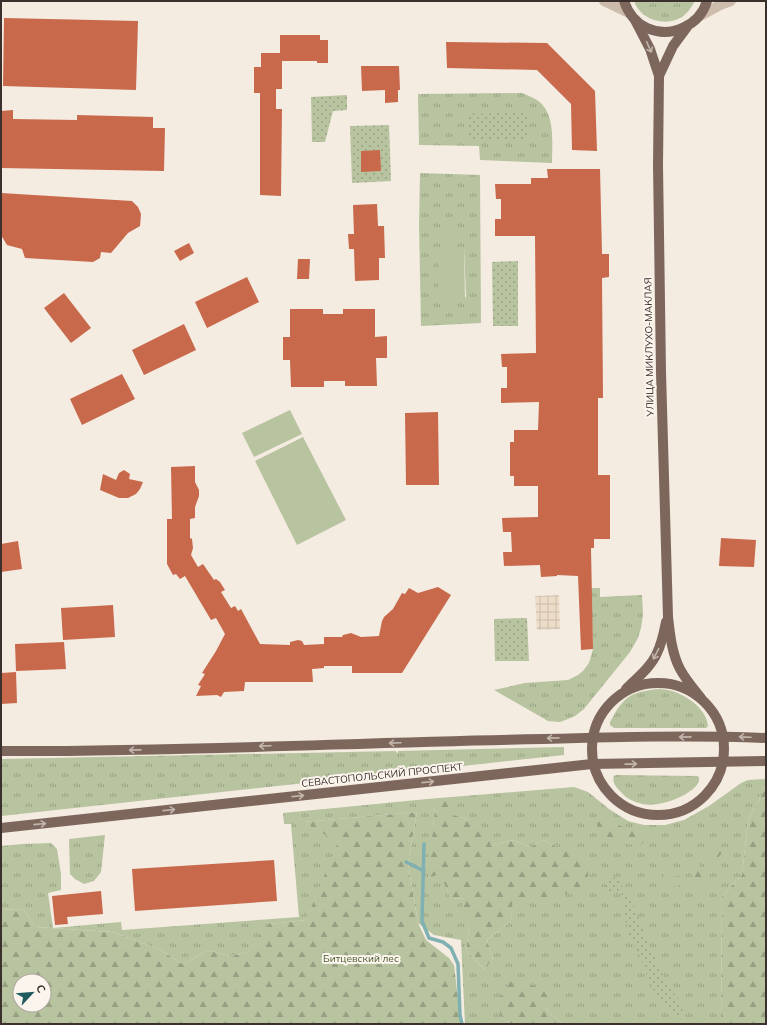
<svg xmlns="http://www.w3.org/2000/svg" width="767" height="1025" font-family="Mulish,sans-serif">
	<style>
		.grass { fill: url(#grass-tufts); fill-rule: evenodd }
		.forest { fill: url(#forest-firs); fill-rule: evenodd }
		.park { fill: url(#park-dots) }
		.pitch { fill: #b8c4a0 }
		.plaza { fill: url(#plaza-grid) }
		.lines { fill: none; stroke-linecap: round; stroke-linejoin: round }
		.stream { stroke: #7fb0b2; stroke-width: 3.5 }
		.building { fill: #c8694b }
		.minor { stroke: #cdbbac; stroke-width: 10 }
		.major { stroke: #7d675c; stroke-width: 10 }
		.oneway { stroke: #c2b5ac }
		.labels { text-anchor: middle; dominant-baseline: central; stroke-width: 4; stroke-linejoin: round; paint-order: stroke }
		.street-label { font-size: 10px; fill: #3b302b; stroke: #fbf5ee }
		.park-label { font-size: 10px; fill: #4a5a2e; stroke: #fbf5ee }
	</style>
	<defs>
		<pattern id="grass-tufts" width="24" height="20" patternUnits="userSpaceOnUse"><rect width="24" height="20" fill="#b8c4a0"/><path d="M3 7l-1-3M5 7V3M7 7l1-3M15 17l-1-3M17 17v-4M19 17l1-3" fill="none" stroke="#97a083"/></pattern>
		<pattern id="forest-firs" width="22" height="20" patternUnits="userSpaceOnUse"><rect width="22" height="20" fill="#b8c4a0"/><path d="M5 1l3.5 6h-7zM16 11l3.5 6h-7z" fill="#97a083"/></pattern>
		<pattern id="park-dots" width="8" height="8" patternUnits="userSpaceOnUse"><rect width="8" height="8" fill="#b8c4a0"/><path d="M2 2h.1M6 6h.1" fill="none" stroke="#97a083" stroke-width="1.8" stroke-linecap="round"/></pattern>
		<pattern id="plaza-grid" width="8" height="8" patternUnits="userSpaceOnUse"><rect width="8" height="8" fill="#ecdcc8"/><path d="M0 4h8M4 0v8" fill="none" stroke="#cbbdac"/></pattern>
	</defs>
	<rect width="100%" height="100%" fill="#f4ebe1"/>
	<!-- grass -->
	<g class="grass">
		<path d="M634,1H695C691,8 686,16 678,19C662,26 640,19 634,1Z"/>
		<path d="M522,93C527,95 532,97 537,100C556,113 552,142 552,163L480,160L479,146L419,145L418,94Z"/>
		<path d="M420,173L480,175L481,323L421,326L419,225ZM464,247L466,296L465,299H439Z"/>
		<polygon points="591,588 600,588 600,597 642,595 643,615 641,628 638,638 630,652 584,709 575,716 568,719 560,722 548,721 494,690 525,683 568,680 578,675 583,671 589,663 593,649"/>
		<path d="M659,689C664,689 668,690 672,691C688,696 706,709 708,726L706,728H614L610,725V722C624,696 630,692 659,689Z"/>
		<polygon points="564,747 564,755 1,816 1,759 396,751 396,752 398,753 398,751"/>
		<path d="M616,775L697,776L699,777C700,783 696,786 692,790C689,791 687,794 684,795C674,801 653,807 642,804C631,801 626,798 619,790C615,786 612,781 614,776Z"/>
		<path d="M766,779V785L748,821L742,875L722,896L721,1024H562L545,1008L553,999L542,989L501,1017L512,1024H465L461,940L434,935L418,923L408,863L417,812L304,822L339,842L306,920L270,924L247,953L230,956L206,950L184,965L159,949L112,932L35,927L23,909L1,910V846L22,844L51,843L57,849L61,874V890L48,893L53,928L121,922L122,930L299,917L291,824H284L283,813L427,799L574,787L588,792L609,809L628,821L644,825H665L684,820L709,806L741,783L748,780ZM425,802L454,815L469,820L491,846L513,840L530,847L544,840L556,847L512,893L511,921L487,940L493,959L484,969L466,950L470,923L466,898L451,899L440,873L429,878L435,807Z"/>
		<polygon points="105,835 101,872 94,881 84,884 75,879 70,874 69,839"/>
	</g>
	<!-- forest -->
	<g class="forest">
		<polygon points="766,785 766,1024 721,1024 722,896 742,875 748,821"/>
		<polygon points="449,800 454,815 469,820 486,829 491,846 513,840 530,847 544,840 556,847 577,856 588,869 588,879 585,889 567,894 556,890 551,897 526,901 513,893 511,921 487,940 493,959 484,969 466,950 470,923 459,911 466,898 451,899 440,874 428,878 435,808 425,802"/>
		<path d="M417,812L408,863L418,923L426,940L449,958L454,965L461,1024H1V910L23,909L35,927L112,932L159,949L184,965L206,950L230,956L247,953L269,924L306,920L338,842L303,822ZM20,981H44V1005H20Z"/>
		<polygon points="607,821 632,830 652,832 639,847 610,838 600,833 596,822"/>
		<polygon points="717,844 722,853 715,861 707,853"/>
		<polygon points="697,861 703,872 706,881 703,889 697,889 689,868"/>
		<polygon points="661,870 670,870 673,877 682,876 682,884 676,887 666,882"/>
		<polygon points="512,978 542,989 554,999 545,1008 562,1024 512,1024 501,1017 497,1002"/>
	</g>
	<!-- park -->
	<g class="park">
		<polygon points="347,95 347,110 333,111 325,142 312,142 311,97"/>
		<polygon points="529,113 529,140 467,141 467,114"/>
		<polygon points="389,125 391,181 352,183 350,126"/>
		<polygon points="518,261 518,326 493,326 492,262"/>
		<polygon points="527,618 529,661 495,661 494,619"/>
		<polygon points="616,877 632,901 649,946 668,987 685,1006 679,1017 666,1006 654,991 647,977 642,961 628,934 621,890 609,893 605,889 605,881"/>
	</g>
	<!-- pitch -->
	<g class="pitch">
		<rect x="440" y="229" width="22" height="11"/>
		<polygon points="464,247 465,299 439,299 438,248"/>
		<polygon points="290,410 302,434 254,457 242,433"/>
		<polygon points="303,437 346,520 297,545 255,461"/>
	</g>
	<!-- plaza -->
	<polygon class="plaza" points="559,595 560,629 537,630 535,596"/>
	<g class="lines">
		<!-- stream -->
		<g class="stream">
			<polyline points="424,844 422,921 429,938 443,942 451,948 458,964 460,1015 462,1024"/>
			<polyline points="406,862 424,871"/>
		</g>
	</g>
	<!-- building -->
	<g class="building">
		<polygon points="4,18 138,21 136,90 3,86"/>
		<polygon points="280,35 320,35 320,40 328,40 328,63 317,63 317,61 282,61 282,89 276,89 276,109 282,109 281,196 260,195 260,93 254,93 254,67 261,67 261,53 280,53"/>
		<polygon points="446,42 547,43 595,91 597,151 572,150 571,104 537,70 447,68"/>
		<polygon points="361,66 399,66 400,90 398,90 398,102 385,103 385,90 362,91"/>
		<polygon points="13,110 13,119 77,120 77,115 153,117 153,128 165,128 164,171 1,168 1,111"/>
		<polygon points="380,150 381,171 361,172 361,151"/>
		<polygon points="547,169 600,169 602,254 609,254 609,277 602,278 603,398 598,398 598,475 610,475 610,539 594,539 594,548 591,548 593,649 581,650 578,576 557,575 557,576 541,577 540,565 504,566 503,552 512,552 511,532 503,532 502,518 538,517 538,486 514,486 514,476 510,476 510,442 514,442 514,430 538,430 539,402 501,403 501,388 507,388 507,367 502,367 501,354 536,353 535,236 495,236 495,219 501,219 501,199 496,199 495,184 531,184 531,178 548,178"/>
		<polygon points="1,193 132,201 138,207 141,214 140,226 128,233 111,253 101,252 100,258 93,262 25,258 22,249 7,245 1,235"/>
		<polygon points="377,204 378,226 384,226 385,258 379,258 379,280 355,281 354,249 349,249 348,234 354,234 353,205"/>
		<polygon points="189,243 194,253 180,261 174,251"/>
		<polygon points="298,259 310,259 309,279 297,279"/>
		<polygon points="247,277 259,302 207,328 195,302"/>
		<polygon points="64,293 91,328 71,343 44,308"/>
		<polygon points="290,309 323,309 323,314 343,314 343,309 375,309 375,337 387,336 387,358 376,358 377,386 345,386 345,381 324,381 324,387 291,387 290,360 283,360 283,337 290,337"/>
		<polygon points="184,324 196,350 144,375 132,350"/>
		<polygon points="122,374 135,399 82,425 70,399"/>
		<polygon points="438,412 439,485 406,485 405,413"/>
		<polygon points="195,466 195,482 199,490 199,496 195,507 195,518 190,519 190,538 192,539 193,548 191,555 198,567 203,564 214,580 216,579 220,582 225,590 221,592 231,608 235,606 238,611 241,609 260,644 290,645 290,642 298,640 302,641 304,645 324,644 324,637 342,637 343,635 351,633 361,637 379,636 382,621 384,617 393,609 402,593 405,594 409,588 418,593 438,587 451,595 402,673 352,673 352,666 324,666 324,668 312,669 313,682 245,682 244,691 224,692 221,697 217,695 196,696 201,686 198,685 205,674 202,673 216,651 225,634 216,618 211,620 185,576 180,579 176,574 173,575 167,564 167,519 172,519 171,467"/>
		<polygon points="124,470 130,474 129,479 143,482 140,489 136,494 128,498 119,498 100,490 103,474 116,480 119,473"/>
		<polygon points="721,538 756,540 754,567 719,566"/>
		<polygon points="18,541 22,569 1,572 1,544"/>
		<polygon points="113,605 115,637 63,640 61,608"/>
		<polygon points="64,642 66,669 16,671 15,644"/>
		<polygon points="16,672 17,703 1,704 1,673"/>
		<polygon points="274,860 277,901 135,911 132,869"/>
		<polygon points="101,891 103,914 67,917 68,924 55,925 52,896"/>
	</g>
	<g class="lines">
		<!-- minor -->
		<g class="minor">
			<polyline points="604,1 629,13"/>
			<polyline points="698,17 720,5 731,1"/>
		</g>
		<!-- major -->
		<g class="major">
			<path d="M624,1C628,13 636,23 647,28C671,39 700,25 707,1"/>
			<path d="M635,20L650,49L659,76L658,165L661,372L668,617C670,635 672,654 680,669C686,680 693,688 701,698"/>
			<polyline points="659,76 673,46 687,27"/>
			<circle cx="658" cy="749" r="66"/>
			<path d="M626,689C637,678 651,667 657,653C662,643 664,632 666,622"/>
			<path d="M1,751C182,752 362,742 543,739C617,737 692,735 766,738"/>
			<polyline points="1,828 592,764 766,761"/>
		</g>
	</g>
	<!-- one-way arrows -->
	<defs><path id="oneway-shaft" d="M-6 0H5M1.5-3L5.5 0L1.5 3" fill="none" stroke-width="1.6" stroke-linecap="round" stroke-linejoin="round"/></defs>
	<g class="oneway">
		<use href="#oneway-shaft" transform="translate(649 47) rotate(66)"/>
		<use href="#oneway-shaft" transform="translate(656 654) rotate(117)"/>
		<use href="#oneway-shaft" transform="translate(685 737) rotate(179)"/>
		<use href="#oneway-shaft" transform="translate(745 737) rotate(-178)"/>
		<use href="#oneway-shaft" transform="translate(553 738) rotate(179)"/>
		<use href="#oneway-shaft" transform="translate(395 743) rotate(178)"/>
		<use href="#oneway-shaft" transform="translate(265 746) rotate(178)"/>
		<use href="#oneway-shaft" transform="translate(135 750) rotate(179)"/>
		<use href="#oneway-shaft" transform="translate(631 764) rotate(-1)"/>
		<use href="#oneway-shaft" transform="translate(428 782) rotate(-6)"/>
		<use href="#oneway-shaft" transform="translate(298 796) rotate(-6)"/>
		<use href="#oneway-shaft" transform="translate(169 810) rotate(-6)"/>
		<use href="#oneway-shaft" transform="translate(40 824) rotate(-6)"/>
	</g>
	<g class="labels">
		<!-- street labels -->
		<g class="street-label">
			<text transform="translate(649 347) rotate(-91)">УЛИЦА МИКЛУХО-МАКЛАЯ</text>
			<text transform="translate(382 775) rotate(-6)">СЕВАСТОПОЛЬСКИЙ ПРОСПЕКТ</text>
		</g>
		<!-- park labels -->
		<g class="park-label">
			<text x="361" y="958">Битцевский лес</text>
		</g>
	</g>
	<!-- border -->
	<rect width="767" height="1025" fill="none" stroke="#3b302b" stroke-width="4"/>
	<!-- north arrow -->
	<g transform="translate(32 993) rotate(64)"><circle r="19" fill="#fbf5ee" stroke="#aea6a0"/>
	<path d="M0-3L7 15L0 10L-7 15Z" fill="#1f5a5e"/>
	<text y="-6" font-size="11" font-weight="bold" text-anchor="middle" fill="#3b302b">С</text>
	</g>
</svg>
